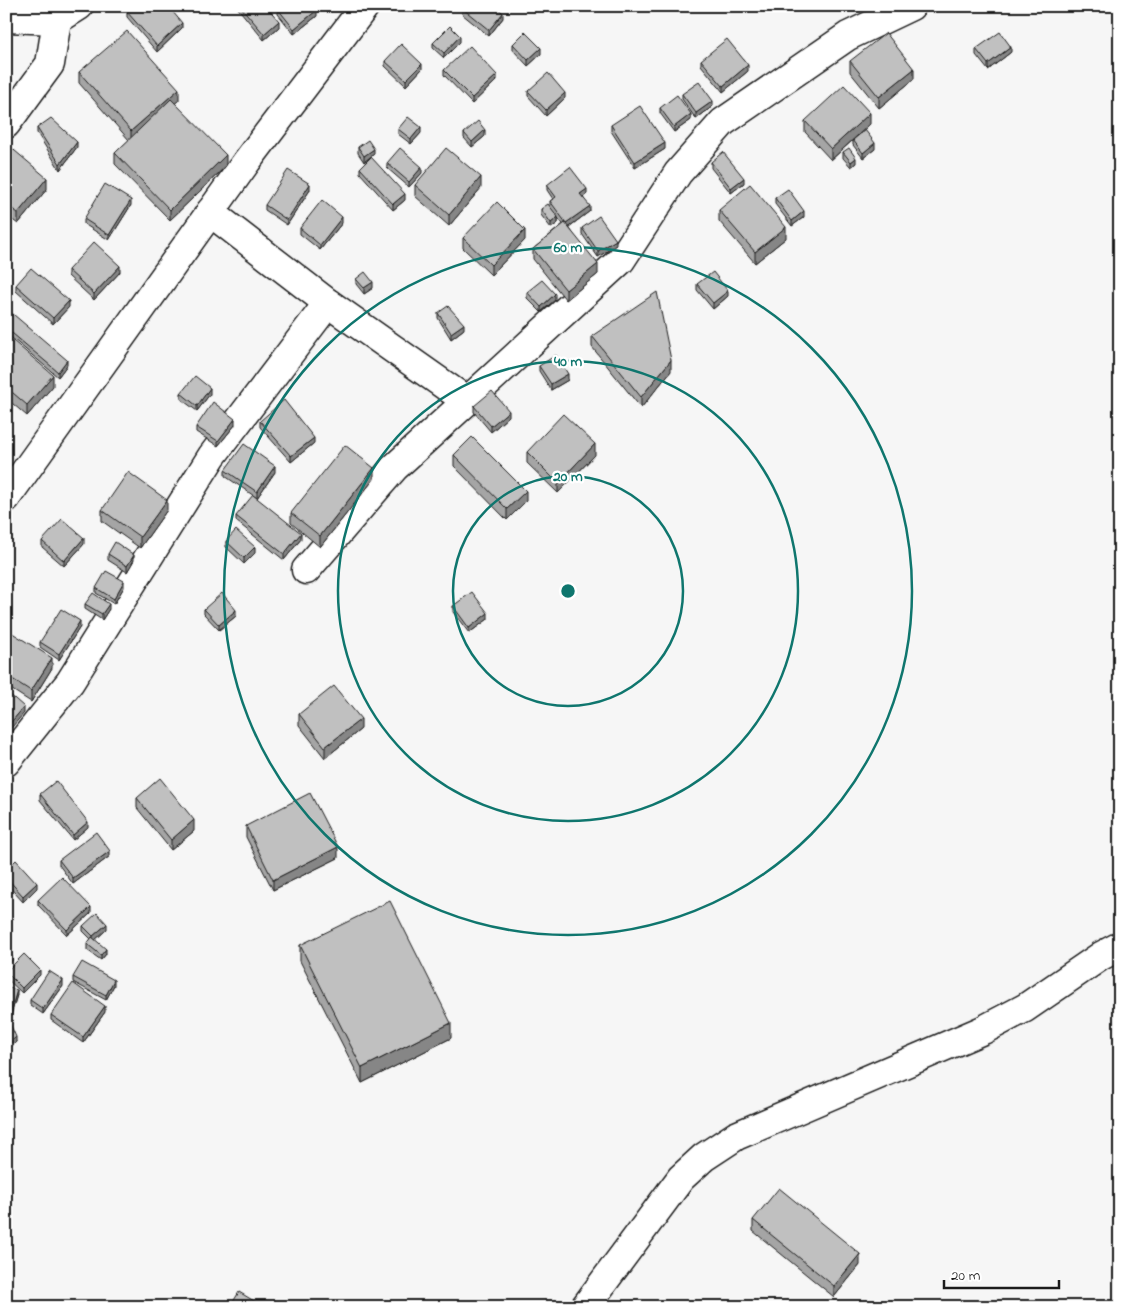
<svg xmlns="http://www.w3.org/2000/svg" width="1126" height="1313" font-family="'Indie Flower',sans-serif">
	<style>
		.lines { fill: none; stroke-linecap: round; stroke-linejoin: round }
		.minor-casing { stroke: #1c1c1c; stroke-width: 31 }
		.minor { stroke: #fff; stroke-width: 28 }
		.wall { fill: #a5a5a5; stroke: #1c1c1c }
		.shaded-wall { fill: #868686; stroke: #1c1c1c }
		.building { fill: #c0c0c0; stroke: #1c1c1c }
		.ring { fill: none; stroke: #0f766e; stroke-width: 2.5 }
		.centre { fill: #0f766e; stroke: #fff; stroke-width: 2.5 }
		.ring-label { font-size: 15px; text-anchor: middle; font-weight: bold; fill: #0f766e; stroke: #fff; stroke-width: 4.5; stroke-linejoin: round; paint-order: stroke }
	</style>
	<rect width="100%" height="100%" fill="#f6f6f6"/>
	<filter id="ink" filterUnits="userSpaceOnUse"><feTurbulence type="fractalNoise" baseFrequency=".02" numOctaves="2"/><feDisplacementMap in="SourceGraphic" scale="10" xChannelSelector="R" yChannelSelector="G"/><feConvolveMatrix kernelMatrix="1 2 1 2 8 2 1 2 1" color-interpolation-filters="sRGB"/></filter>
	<g filter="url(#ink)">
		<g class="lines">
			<defs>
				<g id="minor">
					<polyline points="6,18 57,20"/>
					<polyline points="6,124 50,64 57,20 79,6"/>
					<polyline points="210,212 328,303 467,401"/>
					<polyline points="6,498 247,161 365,6"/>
					<polyline points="306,570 394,468 621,260 678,173 723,122 848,36 911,6"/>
					<polyline points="6,762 70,682 212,456 328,303"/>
					<polyline points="585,1307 681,1178 704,1157 736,1136 983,1030 1025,1008 1101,956 1120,946"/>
				</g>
			</defs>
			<!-- minor casing -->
			<use href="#minor" class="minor-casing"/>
			<!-- minor -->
			<use href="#minor" class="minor"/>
		</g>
		<!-- wall -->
		<g class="wall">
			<polygon points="236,6 266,6 279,27 264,40"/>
			<polygon points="462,8 503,18 489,36 462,14"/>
			<polygon points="278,9 317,16 294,34 278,14"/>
			<polygon points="127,12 182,28 157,52 127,17"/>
			<polygon points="460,42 444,58 433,48 433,43"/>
			<polygon points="513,44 541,54 528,66 513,50"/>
			<polygon points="976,49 1011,52 988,70 976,55"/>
			<polygon points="701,60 748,71 723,92 701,65"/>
			<polygon points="385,61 422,69 406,86 385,66"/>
			<polygon points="850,61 914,79 879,108 850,72"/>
			<polygon points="444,70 497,80 472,104 444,75"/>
			<polygon points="79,72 179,100 175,103 226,166 170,220 115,164 115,153 129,140 79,83"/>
			<polygon points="528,91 565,98 546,116 528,96"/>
			<polygon points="682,94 713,106 696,119 682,99"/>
			<polygon points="660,108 691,120 674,132 660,113"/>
			<polygon points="805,121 870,124 854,139 875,149 863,158 853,145 853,140 831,160 805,132"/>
			<polygon points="611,125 665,149 635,168 611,131"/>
			<polygon points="37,128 77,147 60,170 37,133"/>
			<polygon points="398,129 421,133 411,144 398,134"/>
			<polygon points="464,133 485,136 472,147 464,138"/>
			<polygon points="6,147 47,189 18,224 6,215"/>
			<polygon points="358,147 374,154 364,162 358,153"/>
			<polygon points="843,152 856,163 851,167 843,158"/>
			<polygon points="711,162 744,183 731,193 711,168"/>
			<polygon points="387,163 422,173 409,187 387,168"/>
			<polygon points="360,168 405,200 393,210 360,173"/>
			<polygon points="415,185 481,188 449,226 415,196"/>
			<polygon points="547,185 587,194 583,197 590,211 569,227 598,274 566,300 533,259 533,249 563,224 558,218 558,223 551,228 541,215 541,209 550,206 550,201 553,199 547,190"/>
			<polygon points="310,190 287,225 265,210 265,205"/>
			<polygon points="775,198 804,217 792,226 775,204"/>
			<polygon points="131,205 109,240 84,224 84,219"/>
			<polygon points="719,210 786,238 755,263 719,221"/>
			<polygon points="342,223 320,250 300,234 300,228"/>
			<polygon points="582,228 616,245 598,257 582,234"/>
			<polygon points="463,238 525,240 491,275 463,248"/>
			<polygon points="68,270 120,272 94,300 68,276"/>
			<polygon points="356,279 373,288 364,294 356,284"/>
			<polygon points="697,284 728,296 713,309 697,290"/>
			<polygon points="16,285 69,307 53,324 16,291"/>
			<polygon points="527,292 555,300 541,312 527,298"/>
			<polygon points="6,310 67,365 58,377 6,333"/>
			<polygon points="438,313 464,329 451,339 438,318"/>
			<polygon points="6,335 53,386 27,416 6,398"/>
			<polygon points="592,336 671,371 641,408 592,347"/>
			<polygon points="539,366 568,380 551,390 539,371"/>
			<polygon points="181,393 210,394 197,411 181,399"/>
			<polygon points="474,406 509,416 491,432 474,412"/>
			<polygon points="260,421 314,443 291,462 260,427"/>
			<polygon points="235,425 218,446 196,432 196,427"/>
			<polygon points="527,452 595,455 558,493 527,463"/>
			<polygon points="454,455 526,501 507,520 454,466"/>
			<polygon points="225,470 275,472 257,498 225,476"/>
			<polygon points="374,479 320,547 291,523 291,513"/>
			<polygon points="102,510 167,510 140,548 102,521"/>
			<polygon points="236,516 301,539 284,560 236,521"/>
			<polygon points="42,541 84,544 64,566 42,547"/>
			<polygon points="226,541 255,553 244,564 226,547"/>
			<polygon points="108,554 134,560 127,572 108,560"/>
			<polygon points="124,587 114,604 96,593 96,588"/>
			<polygon points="85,604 109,609 102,620 85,609"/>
			<polygon points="453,606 488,619 469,633 453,612"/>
			<polygon points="204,609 236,616 219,630 204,614"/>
			<polygon points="80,627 59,660 40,647 40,642"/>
			<polygon points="6,629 52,668 31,702 6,686"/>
			<polygon points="299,714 361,729 325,758 299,725"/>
			<polygon points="40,794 88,827 73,840 40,800"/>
			<polygon points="137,798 194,831 171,850 137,808"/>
			<polygon points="246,826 338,858 273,890 246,837"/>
			<polygon points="110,856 73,884 59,865 59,860"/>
			<polygon points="6,870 37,888 23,902 6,883"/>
			<polygon points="38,900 91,913 67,935 38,905"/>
			<polygon points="83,926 107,929 95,940 106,954 101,960 87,950 87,944 91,939 83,931"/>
			<polygon points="300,945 451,1038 362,1083 300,961"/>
			<polygon points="6,972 40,975 22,993 6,978"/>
			<polygon points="73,977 114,985 106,1000 73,982"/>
			<polygon points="63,986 43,1014 30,1005 30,1000"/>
			<polygon points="6,987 17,995 10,1018 7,1017 16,1042 6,1017"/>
			<polygon points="105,1012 83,1043 51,1020 51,1015"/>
			<polygon points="753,1220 860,1265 834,1297 753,1231"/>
		</g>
		<!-- shaded-wall -->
		<g class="shaded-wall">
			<polygon points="317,10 317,16 294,34 294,29"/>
			<polygon points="503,13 503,18 489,36 489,30"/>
			<polygon points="279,21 279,27 264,40 264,34"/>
			<polygon points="182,23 182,28 157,52 157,46"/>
			<polygon points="460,36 460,42 444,58 444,53"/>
			<polygon points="1011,47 1011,52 988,70 988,64"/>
			<polygon points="541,48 541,54 528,66 528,60"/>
			<polygon points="422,64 422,69 406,86 406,80"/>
			<polygon points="748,65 748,71 723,92 723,86"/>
			<polygon points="914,69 914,79 879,108 879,97"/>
			<polygon points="497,75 497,80 472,104 472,98"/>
			<polygon points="179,89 179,100 131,142 131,131"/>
			<polygon points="565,93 565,98 546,116 546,110"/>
			<polygon points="713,101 713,106 696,119 696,113"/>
			<polygon points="870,113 870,124 831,160 831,149"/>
			<polygon points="691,114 691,120 674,132 674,127"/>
			<polygon points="421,127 421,133 411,144 411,139"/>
			<polygon points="485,130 485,136 472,147 472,142"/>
			<polygon points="77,142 77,147 60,170 60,164"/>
			<polygon points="665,143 665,149 635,168 635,162"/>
			<polygon points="875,143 875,149 863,158 863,153"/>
			<polygon points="374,149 374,154 364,162 364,156"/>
			<polygon points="226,155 226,166 170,220 170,210"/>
			<polygon points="856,158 856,163 851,167 851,162"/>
			<polygon points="422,167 422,173 409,187 409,182"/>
			<polygon points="481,177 481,188 449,226 449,215"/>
			<polygon points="47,178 47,189 18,224 18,213"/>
			<polygon points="744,178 744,183 731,193 731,188"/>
			<polygon points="310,184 310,190 287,225 287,220"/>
			<polygon points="587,189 587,194 580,199 580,194"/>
			<polygon points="405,194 405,200 393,210 393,204"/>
			<polygon points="131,200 131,205 109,240 109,235"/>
			<polygon points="590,206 590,211 566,229 566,223"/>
			<polygon points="804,211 804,217 792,226 792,221"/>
			<polygon points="342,217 342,223 320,250 320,245"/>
			<polygon points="558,217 558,223 551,228 551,223"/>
			<polygon points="786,227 786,238 755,263 755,252"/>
			<polygon points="525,230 525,240 491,275 491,265"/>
			<polygon points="616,240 616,245 598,257 598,251"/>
			<polygon points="598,264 598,274 566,300 566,290"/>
			<polygon points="120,266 120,272 94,300 94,294"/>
			<polygon points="373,282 373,288 364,294 364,288"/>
			<polygon points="728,291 728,296 713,309 713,303"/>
			<polygon points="555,294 555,300 541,312 541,307"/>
			<polygon points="69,301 69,307 53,324 53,318"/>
			<polygon points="464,324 464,329 451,339 451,333"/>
			<polygon points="67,360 67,365 58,377 58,372"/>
			<polygon points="671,360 671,371 641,408 641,397"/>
			<polygon points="568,374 568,380 551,390 551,384"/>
			<polygon points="53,375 53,386 27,416 27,405"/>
			<polygon points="210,388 210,394 197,411 197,406"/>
			<polygon points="509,411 509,416 491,432 491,426"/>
			<polygon points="235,419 235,425 218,446 218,441"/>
			<polygon points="314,438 314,443 291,462 291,456"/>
			<polygon points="595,444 595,455 558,493 558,483"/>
			<polygon points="275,466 275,472 257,498 257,492"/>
			<polygon points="374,468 374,479 320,547 320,536"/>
			<polygon points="526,491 526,501 507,520 507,509"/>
			<polygon points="167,500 167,510 140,548 140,537"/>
			<polygon points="301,533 301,539 284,560 284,554"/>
			<polygon points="84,538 84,544 64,566 64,561"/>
			<polygon points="255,547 255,553 244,564 244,558"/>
			<polygon points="134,555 134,560 127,572 127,566"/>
			<polygon points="124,581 124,587 114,604 114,599"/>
			<polygon points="109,604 109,609 102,620 102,614"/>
			<polygon points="236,610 236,616 219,630 219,625"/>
			<polygon points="488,613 488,619 469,633 469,628"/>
			<polygon points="80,621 80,627 59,660 59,654"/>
			<polygon points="52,658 52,668 31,702 31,691"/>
			<polygon points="24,707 24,713 6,734 6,728"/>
			<polygon points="361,719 361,729 325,758 325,747"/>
			<polygon points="8,748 8,753 6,755 6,750"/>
			<polygon points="194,820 194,831 171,850 171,840"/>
			<polygon points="88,822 88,827 73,840 73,835"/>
			<polygon points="338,847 338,858 273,890 273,880"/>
			<polygon points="110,851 110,856 73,884 73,878"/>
			<polygon points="37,883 37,888 23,902 23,896"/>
			<polygon points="91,907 91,913 67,935 67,930"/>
			<polygon points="107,924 107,929 93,942 93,936"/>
			<polygon points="106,949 106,954 101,960 101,955"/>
			<polygon points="12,956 12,961 6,967 6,962"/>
			<polygon points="40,970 40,975 22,993 22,988"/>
			<polygon points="63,980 63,986 43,1014 43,1009"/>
			<polygon points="114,980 114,985 106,1000 106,995"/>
			<polygon points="17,990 17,995 10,1018 10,1013"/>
			<polygon points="105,1006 105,1012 83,1043 83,1037"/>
			<polygon points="451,1023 451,1038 362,1083 362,1068"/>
			<polygon points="16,1037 16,1042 6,1052 6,1046"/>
			<polygon points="860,1254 860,1265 834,1297 834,1286"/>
		</g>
		<!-- building -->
		<g class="building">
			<polygon points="133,6 168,6 182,23 157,46 127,12"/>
			<polygon points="240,6 266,6 279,21 264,34"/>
			<polygon points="281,6 314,6 317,10 294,29 278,9"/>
			<polygon points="464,6 495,6 503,13 489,30 462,8"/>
			<polygon points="450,26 460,36 444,53 433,43"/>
			<polygon points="127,31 179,89 131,131 79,72"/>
			<polygon points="525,32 541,48 528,60 513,44"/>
			<polygon points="1000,32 1011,47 988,64 976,49"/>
			<polygon points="886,33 914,69 879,97 850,61"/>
			<polygon points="727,39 748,65 723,86 701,60"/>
			<polygon points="401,44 422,64 406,80 385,61"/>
			<polygon points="470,46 497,75 472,98 444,70"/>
			<polygon points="548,73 565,93 546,110 528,91"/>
			<polygon points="699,82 713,101 696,113 682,94"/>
			<polygon points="844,85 870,113 831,149 805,121"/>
			<polygon points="677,95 691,114 674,127 660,108"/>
			<polygon points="171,99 226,155 170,210 115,153"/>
			<polygon points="640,106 665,143 635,162 611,125"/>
			<polygon points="408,117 421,127 411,139 398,129"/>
			<polygon points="51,118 77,142 60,164 37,128"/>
			<polygon points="478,121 485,130 472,142 464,133"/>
			<polygon points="865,130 875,143 863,153 853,140"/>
			<polygon points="368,140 374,149 364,156 358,147"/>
			<polygon points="8,145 47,178 18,213 6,204 6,147"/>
			<polygon points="400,148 422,167 409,182 387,163"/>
			<polygon points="446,148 481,177 449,215 415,185"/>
			<polygon points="849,148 856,158 851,162 843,152"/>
			<polygon points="723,152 744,178 731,188 711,162"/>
			<polygon points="371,157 405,194 393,204 360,168"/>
			<polygon points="570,167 587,189 580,194 590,206 566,223 550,201 556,197 547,185"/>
			<polygon points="288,170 310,184 287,220 265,205"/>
			<polygon points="105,184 131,200 109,235 84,219"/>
			<polygon points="750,184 786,227 755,252 719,210"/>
			<polygon points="788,189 804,211 792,221 775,198"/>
			<polygon points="322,200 342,217 320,245 300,228"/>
			<polygon points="497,202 525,230 491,265 463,238"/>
			<polygon points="548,204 558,217 551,223 541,209"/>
			<polygon points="599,216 616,240 598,251 582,228"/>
			<polygon points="565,223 598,264 566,290 533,249"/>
			<polygon points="94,242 120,266 94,294 68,270"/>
			<polygon points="31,268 69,301 53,318 16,285"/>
			<polygon points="365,272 373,282 364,288 356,279"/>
			<polygon points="713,272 728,291 713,303 697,284"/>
			<polygon points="542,280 555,294 541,307 527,292"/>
			<polygon points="657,292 671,360 641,397 592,336"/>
			<polygon points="448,306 464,324 451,333 438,313"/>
			<polygon points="7,309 67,360 58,372 6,328 6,310"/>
			<polygon points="6,335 53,375 27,405 6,387"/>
			<polygon points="556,355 568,374 551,384 539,366"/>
			<polygon points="195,376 210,388 197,406 181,393"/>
			<polygon points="492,391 509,411 491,426 474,406"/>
			<polygon points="284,400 314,438 291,456 260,421"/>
			<polygon points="213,402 235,419 218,441 196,427"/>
			<polygon points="563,414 595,444 558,483 527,452"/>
			<polygon points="472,437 526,491 507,509 454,455"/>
			<polygon points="244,444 275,466 257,492 225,470"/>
			<polygon points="345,445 374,468 320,536 291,513"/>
			<polygon points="128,472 167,500 140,537 102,510"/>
			<polygon points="253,495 301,533 284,554 236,516"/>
			<polygon points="62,519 84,538 64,561 42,541"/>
			<polygon points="236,530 255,547 244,558 226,541"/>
			<polygon points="115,542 134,555 127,566 108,554"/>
			<polygon points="106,571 124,581 114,599 96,588"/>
			<polygon points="472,592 488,613 469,628 453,606"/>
			<polygon points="93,593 109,604 102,614 85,604"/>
			<polygon points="222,593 236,610 219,625 204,609"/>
			<polygon points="61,609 80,621 59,654 40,642"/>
			<polygon points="6,629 52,658 31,691 6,675"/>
			<polygon points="334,686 361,719 325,747 299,714"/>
			<polygon points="6,691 24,707 6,728"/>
			<polygon points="160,778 194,820 171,840 137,798"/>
			<polygon points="56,781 88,822 73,835 40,794"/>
			<polygon points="310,793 338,847 273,880 246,826"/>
			<polygon points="96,832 110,851 73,878 59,860"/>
			<polygon points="16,860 37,883 23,896 6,877 6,870"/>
			<polygon points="62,877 91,907 67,930 38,900"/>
			<polygon points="390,901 451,1023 362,1068 300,945"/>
			<polygon points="97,913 107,924 93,936 83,926"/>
			<polygon points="92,937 106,949 101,955 87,944"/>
			<polygon points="6,950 12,956 6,962"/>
			<polygon points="24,954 40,970 22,988 6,972"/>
			<polygon points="82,962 114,980 106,995 73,977"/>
			<polygon points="49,971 63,980 43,1009 30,1000"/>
			<polygon points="73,983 105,1006 83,1037 51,1015"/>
			<polygon points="6,987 17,990 10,1013 6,1012"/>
			<polygon points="6,1017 7,1017 16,1037 6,1046"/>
			<polygon points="779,1188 860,1254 834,1286 753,1220"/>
			<polygon points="239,1292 264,1307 230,1307"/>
		</g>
	</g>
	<!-- distance rings -->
	<g class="ring">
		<circle cx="568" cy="591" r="115"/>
		<circle cx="568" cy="591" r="230"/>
		<circle cx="568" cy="591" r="344"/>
	</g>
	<circle cx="568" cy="591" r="8" class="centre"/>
	<g class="ring-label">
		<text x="568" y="252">60 m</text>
		<text x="568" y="366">40 m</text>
		<text x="568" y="481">20 m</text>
	</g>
	<!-- margin -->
	<rect width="1126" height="1313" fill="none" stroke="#fff" stroke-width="25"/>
	<rect x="12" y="12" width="1101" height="1288" fill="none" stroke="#1c1c1c" stroke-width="2" filter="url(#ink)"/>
	<!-- scale -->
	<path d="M944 1280v8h115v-8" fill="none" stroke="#1c1c1c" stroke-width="2.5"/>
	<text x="951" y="1280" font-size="15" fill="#1c1c1c" stroke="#ffffff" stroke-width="4" paint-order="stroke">20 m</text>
</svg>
